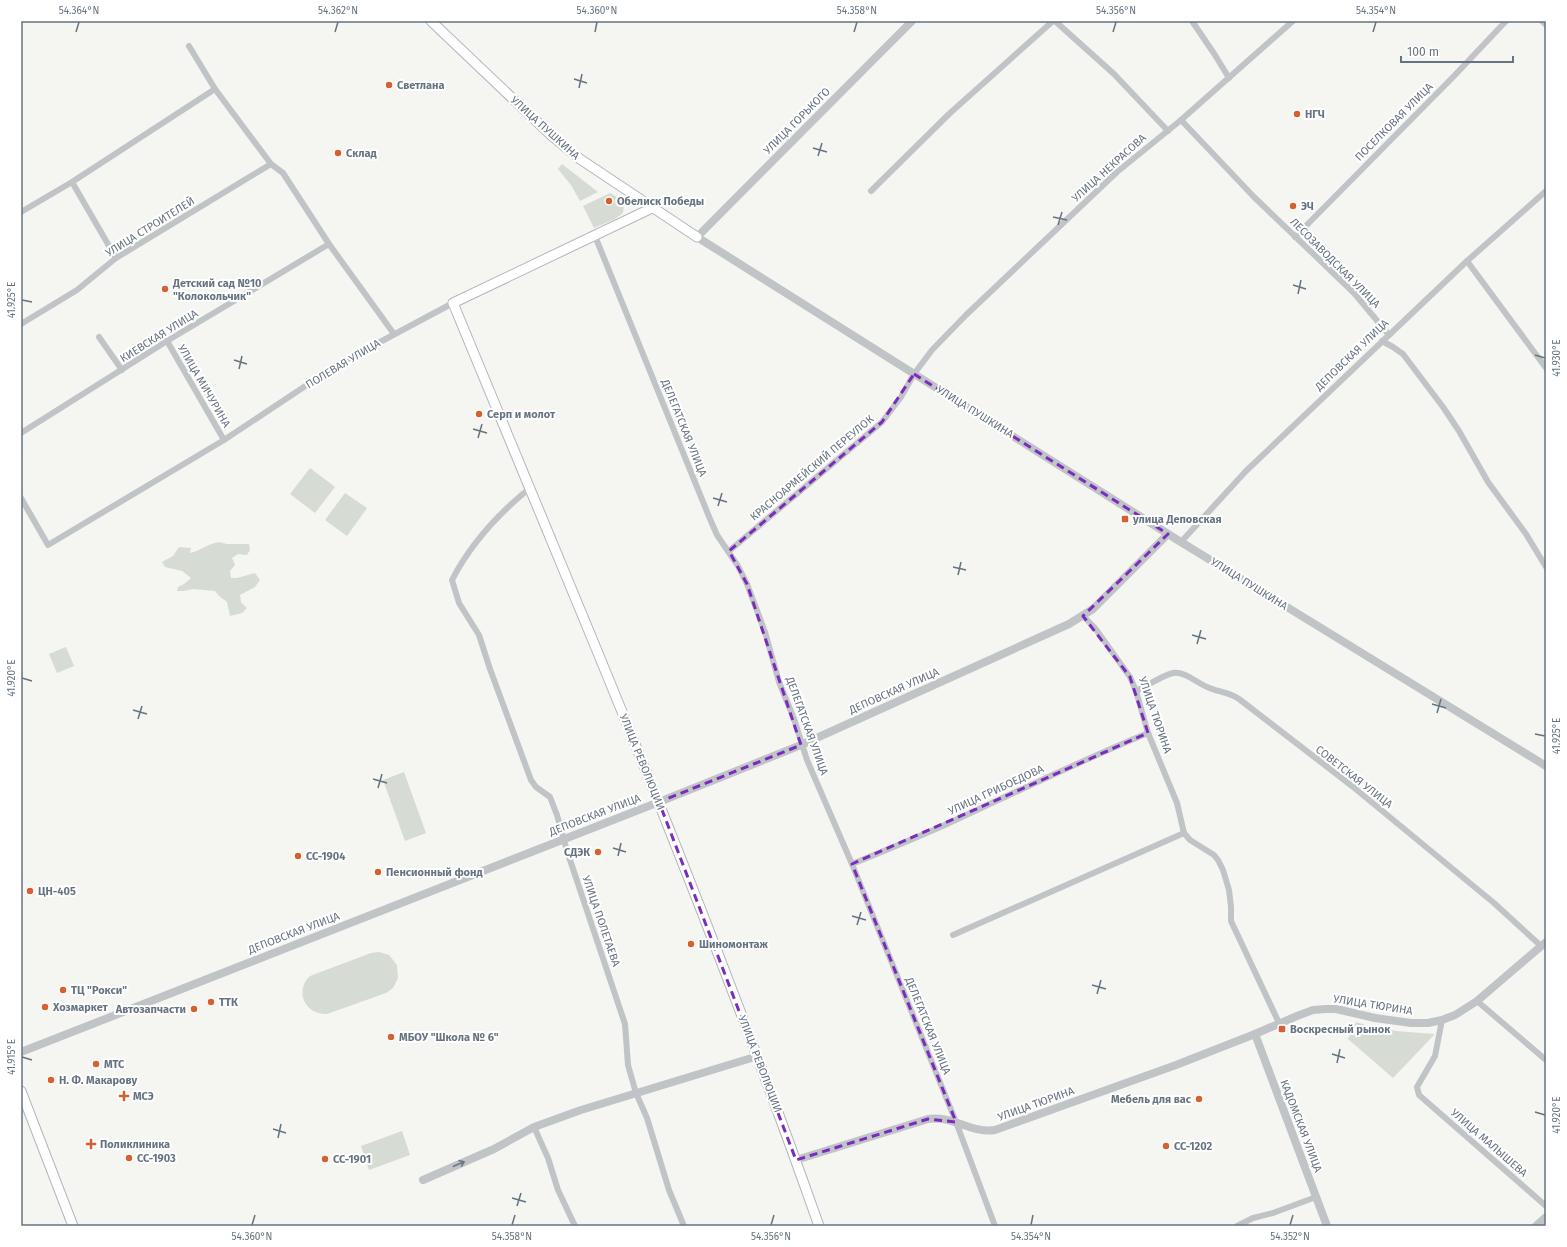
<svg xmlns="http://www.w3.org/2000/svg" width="1567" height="1247" font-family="'Fira Sans',sans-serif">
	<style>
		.green { fill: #d6dcd3 }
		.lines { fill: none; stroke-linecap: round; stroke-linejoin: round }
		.secondary-casing { stroke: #b3b7bb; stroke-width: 11 }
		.minor { stroke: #c0c4c7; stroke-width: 6 }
		.tertiary { stroke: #c0c4c7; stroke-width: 8 }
		.secondary { stroke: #fff; stroke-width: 9 }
		.oneway { stroke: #6a7784 }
		.marked { fill: none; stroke: #7b2cbf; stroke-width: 3; stroke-dasharray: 8 5; stroke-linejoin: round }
		.ticks { fill: none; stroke: #667381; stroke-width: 1.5 }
		.poi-dot { fill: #d76030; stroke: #fff; stroke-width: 1.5 }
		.labels { text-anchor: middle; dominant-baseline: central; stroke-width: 4; stroke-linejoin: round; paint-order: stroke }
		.poi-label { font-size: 11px; font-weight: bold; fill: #667381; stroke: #fff; text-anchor: start }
		.street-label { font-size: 11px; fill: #667381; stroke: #fff }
		.neatline { fill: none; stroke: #667381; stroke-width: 1.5 }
		.ticks-label { font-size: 10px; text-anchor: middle; fill: #667381 }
	</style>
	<rect width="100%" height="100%" fill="#f5f5f2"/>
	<!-- green -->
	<g class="green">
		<polygon points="562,164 598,192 580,201 571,185 558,169"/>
		<path d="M610,193C619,198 626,201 623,213L615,219L594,228L583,206Z"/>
		<polygon points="310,468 335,487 315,513 290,494"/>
		<polygon points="345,493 367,508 347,536 325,520"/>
		<path d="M219,542L227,544H249L250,550L247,555L238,554L232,558L235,565L230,571L231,578H237L255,573L260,580L255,587L240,595L241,602L247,608L242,613L230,616L227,602L219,596L215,591L193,589L184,591H177L178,587L184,584L191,578L182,571L165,567L162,562L173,556L179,547L191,548L190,553C200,551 207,544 219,542Z"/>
		<polygon points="66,647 74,666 57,673 49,654"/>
		<polygon points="404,772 426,833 405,841 383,780"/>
		<path d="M379,952L389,955L397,965L398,978L393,988L386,993L327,1014C305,1015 294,991 310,976L371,953Z"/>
		<path d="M1356,1022C1382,1031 1408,1032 1435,1034L1393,1078L1348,1039Z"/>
		<polygon points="402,1131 410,1155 369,1170 361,1146"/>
	</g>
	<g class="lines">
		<defs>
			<g id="secondary">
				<polyline points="431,21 552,136 580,159 697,237"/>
				<path d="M652,208L453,303C502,419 550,536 598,653C676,843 751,1033 819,1226"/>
				<polyline points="21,1091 73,1226"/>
			</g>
		</defs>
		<!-- secondary casing -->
		<use href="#secondary" class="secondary-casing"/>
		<!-- minor -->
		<g class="minor">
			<polyline points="1055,21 1114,74 1168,131"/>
			<polyline points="1192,21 1215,55 1229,78"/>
			<polyline points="1542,21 1546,25"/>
			<polyline points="215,89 271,164 283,173 329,244 394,334"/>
			<polyline points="1181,120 1254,197 1354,293 1389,335"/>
			<polyline points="72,182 116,258"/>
			<polyline points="871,191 949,114 1053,21"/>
			<polyline points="21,212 72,182 215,89 189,46"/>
			<polyline points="595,236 710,519 717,535 738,566 747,584 765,632 779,682 794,719 807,760 852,864 956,1122 995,1226"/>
			<polyline points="1295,237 1455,75 1506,21"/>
			<polyline points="1467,261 1546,368"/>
			<polyline points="21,324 77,290 116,258 271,164"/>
			<polyline points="99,337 122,370"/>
			<polyline points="167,341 224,440"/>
			<polyline points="1382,341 1393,347 1403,354 1443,407 1459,431 1488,482 1526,534 1546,567"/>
			<polyline points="21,433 167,341 329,244"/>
			<path d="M530,488C499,513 470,545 452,580L459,603L479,635L490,669L531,780L536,787L550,797L557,815L567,851L625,1024L628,1065L636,1093L647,1118L669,1190L684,1226"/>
			<polyline points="21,498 48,545 224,440 337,365 453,303"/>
			<polyline points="1181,542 1246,471 1467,261 1546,191"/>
			<polyline points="729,551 882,422 901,397 914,374 932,350 966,315 1117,172 1181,120 1293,21"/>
			<polyline points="1083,616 1095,628 1130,677 1136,691 1148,733 1177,803 1184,833 1190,840 1214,855 1218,860 1223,870 1229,890 1231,907 1231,921 1279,1023"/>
			<path d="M1136,691C1147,686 1161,676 1173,673C1185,671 1197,683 1207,687C1218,692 1229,692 1239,699L1352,786L1494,903L1541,946"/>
			<path d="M852,864C884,851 916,838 947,824C1014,793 1080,761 1148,733"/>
			<polyline points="953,935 1184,833"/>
			<polyline points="1477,1001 1546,1060"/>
			<polyline points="1442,1020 1435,1056 1417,1087 1419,1095 1546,1206"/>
			<polyline points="534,1127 548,1158 558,1190 575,1226"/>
			<polyline points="1237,1226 1253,1218 1273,1213 1316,1197"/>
		</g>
		<!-- tertiary -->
		<g class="tertiary">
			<polyline points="912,21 697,237 1176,539 1546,766"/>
			<polyline points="1255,1034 1327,1226"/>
			<polyline points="21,1052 659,802 801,745 1069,624 1093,609 1168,534"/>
			<path d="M796,1160L928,1119C953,1115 971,1134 995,1130L1176,1065L1255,1034L1297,1016L1313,1010L1326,1009H1336L1375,1018L1411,1023H1428L1442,1020L1455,1015L1477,1001L1546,942"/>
			<polyline points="423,1180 494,1149 534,1127 581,1110 758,1056"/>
			<polyline points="1536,1226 1546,1217"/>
		</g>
		<!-- secondary -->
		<use href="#secondary" class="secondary"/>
	</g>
	<!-- one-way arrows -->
	<defs><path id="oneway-shaft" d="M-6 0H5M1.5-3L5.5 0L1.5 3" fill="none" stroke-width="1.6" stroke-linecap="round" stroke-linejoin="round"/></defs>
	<use class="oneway" href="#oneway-shaft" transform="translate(459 1164) rotate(-23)"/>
	<!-- marked area -->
	<path class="marked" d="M914,374L1168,534L1083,616L1130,677L1148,733L852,864L956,1122L928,1119L796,1160L659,802L801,745L747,584L729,551L882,422Z"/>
	<!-- ticks -->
	<path class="ticks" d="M76,32L79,22M335,32L338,22M595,32L597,22M854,32L857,22M1113,32L1116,22M1373,32L1376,22M574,79L587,83M579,88L582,74M813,148L827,152M818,156L822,143M1053,217L1067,220M1058,225L1062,212M1293,285L1306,289M1298,294L1301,280M22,300L32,302M1535,355L1545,358M234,360L247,364M239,369L242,356M473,429L487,433M478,438L482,424M713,498L727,502M718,506L722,493M953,567L966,570M958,575L961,562M1192,635L1206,639M1197,644L1201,630M22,678L32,681M1432,704L1446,708M133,710L147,714M1437,713L1441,699M138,719L142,706M1535,734L1545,736M373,779L387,783M378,788L382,774M613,848L626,852M618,856L621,843M852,916L866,920M857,925L861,912M1092,985L1106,989M1097,994L1101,980M1332,1054L1345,1058M22,1057L32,1060M1337,1063L1340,1049M1535,1112L1545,1115M273,1129L286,1133M278,1138L281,1124M512,1198L526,1202M517,1206L521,1193M252,1225L255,1215M512,1225L515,1215M771,1225L774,1215M1031,1225L1033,1215M1290,1225L1293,1215"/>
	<!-- markers -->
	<g class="poi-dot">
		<circle cx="389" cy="85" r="4"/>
		<circle cx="1297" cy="114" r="4"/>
		<circle cx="338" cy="153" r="4"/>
		<circle cx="609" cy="201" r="4"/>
		<circle cx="1293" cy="206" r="4"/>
		<circle cx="165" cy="289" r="4"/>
		<circle cx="479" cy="414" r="4"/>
		<rect x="1121" y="515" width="8" height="8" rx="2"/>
		<circle cx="598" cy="852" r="4"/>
		<circle cx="298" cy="856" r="4"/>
		<circle cx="378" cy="872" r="4"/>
		<circle cx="30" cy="891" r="4"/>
		<circle cx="691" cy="944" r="4"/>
		<circle cx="63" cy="990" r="4"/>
		<circle cx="211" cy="1002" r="4"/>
		<circle cx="45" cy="1007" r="4"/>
		<circle cx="194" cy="1009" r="4"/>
		<rect x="1278" y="1025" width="8" height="8" rx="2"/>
		<circle cx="391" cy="1037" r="4"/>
		<circle cx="96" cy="1064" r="4"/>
		<circle cx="51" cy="1080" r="4"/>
		<path d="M122 1090h4v4h4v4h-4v4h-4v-4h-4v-4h4z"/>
		<circle cx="1199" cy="1099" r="4"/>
		<path d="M89 1138h4v4h4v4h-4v4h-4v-4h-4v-4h4z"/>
		<circle cx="1166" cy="1146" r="4"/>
		<circle cx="129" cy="1158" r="4"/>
		<circle cx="325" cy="1159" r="4"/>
	</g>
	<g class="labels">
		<!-- poi labels -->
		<g class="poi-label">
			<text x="397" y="85">Светлана</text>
			<text x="1305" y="114">НГЧ</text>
			<text x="346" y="153">Склад</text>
			<text x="617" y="201">Обелиск Победы</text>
			<text x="1301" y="206">ЭЧ</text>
			<text x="173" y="283">Детский сад №10<tspan x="173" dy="13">"Колокольчик"</tspan></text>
			<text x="487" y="414">Серп и молот</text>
			<text x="1133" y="519">улица Деповская</text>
			<text x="590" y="852" text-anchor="end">СДЭК</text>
			<text x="306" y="856">СС-1904</text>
			<text x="386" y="872">Пенсионный фонд</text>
			<text x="38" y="891">ЦН-405</text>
			<text x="699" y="944">Шиномонтаж</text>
			<text x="71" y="990">ТЦ "Рокси"</text>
			<text x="219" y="1002">ТТК</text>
			<text x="53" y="1007">Хозмаркет</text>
			<text x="186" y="1009" text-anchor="end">Автозапчасти</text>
			<text x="1290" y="1029">Воскресный рынок</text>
			<text x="399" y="1037">МБОУ "Школа № 6"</text>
			<text x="104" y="1064">МТС</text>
			<text x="59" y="1080">Н. Ф. Макарову</text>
			<text x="133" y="1096">МСЭ</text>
			<text x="1191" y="1099" text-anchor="end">Мебель для вас</text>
			<text x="100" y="1144">Поликлиника</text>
			<text x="1174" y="1146">СС-1202</text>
			<text x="137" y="1158">СС-1903</text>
			<text x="333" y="1159">СС-1901</text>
		</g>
		<!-- street labels -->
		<g class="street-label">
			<text transform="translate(797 121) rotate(-45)">УЛИЦА ГОРЬКОГО</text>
			<text transform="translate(1394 122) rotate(-45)">ПОСЕЛКОВАЯ УЛИЦА</text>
			<text transform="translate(545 128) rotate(42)">УЛИЦА ПУШКИНА</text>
			<text transform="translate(1109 168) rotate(-42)">УЛИЦА НЕКРАСОВА</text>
			<text transform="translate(150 227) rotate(-32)">УЛИЦА СТРОИТЕЛЕЙ</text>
			<text transform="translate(1335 263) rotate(45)">ЛЕСОЗАВОДСКАЯ УЛИЦА</text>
			<text transform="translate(159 336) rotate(-32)">КИЕВСКАЯ УЛИЦА</text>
			<text transform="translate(1352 355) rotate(-44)">ДЕПОВСКАЯ УЛИЦА</text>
			<text transform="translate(343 364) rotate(-31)">ПОЛЕВАЯ УЛИЦА</text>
			<text transform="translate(204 386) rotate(60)">УЛИЦА МИЧУРИНА</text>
			<text transform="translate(975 412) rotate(32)">УЛИЦА ПУШКИНА</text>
			<text transform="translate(684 428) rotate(68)">ДЕЛЕГАТСКАЯ УЛИЦА</text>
			<text transform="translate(812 468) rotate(-40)">КРАСНОАРМЕЙСКИЙ ПЕРЕУЛОК</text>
			<text transform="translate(1249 584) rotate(32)">УЛИЦА ПУШКИНА</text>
			<text transform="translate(894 691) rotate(-24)">ДЕПОВСКАЯ УЛИЦА</text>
			<text transform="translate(1155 715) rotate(71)">УЛИЦА ТЮРИНА</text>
			<text transform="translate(807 726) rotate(70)">ДЕЛЕГАТСКАЯ УЛИЦА</text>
			<text transform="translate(642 762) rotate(68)">УЛИЦА РЕВОЛЮЦИИ</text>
			<text transform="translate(1354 777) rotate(38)">СОВЕТСКАЯ УЛИЦА</text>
			<text transform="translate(996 790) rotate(-25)">УЛИЦА ГРИБОЕДОВА</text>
			<text transform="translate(595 815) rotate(-21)">ДЕПОВСКАЯ УЛИЦА</text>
			<text transform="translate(601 921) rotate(71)">УЛИЦА ПОЛЕТАЕВА</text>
			<text transform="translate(294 933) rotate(-21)">ДЕПОВСКАЯ УЛИЦА</text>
			<text transform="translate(1373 1005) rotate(9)">УЛИЦА ТЮРИНА</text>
			<text transform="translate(928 1026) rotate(68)">ДЕЛЕГАТСКАЯ УЛИЦА</text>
			<text transform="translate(760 1064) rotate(69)">УЛИЦА РЕВОЛЮЦИИ</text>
			<text transform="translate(1036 1104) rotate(-20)">УЛИЦА ТЮРИНА</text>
			<text transform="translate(1301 1126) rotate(69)">КАДОМСКАЯ УЛИЦА</text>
			<text transform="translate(1489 1143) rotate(41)">УЛИЦА МАЛЫШЕВА</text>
		</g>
	</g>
	<!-- border -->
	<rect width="1567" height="1247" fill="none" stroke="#ffffff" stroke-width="44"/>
	<!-- scale -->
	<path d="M1401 56v6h112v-6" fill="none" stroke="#667381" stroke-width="2"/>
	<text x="1407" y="56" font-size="12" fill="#667381" stroke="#ffffff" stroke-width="3" paint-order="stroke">100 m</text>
	<rect x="22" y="22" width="1523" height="1203" class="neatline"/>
	<g class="ticks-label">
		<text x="79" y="14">54.364°N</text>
		<text x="338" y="14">54.362°N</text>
		<text x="597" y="14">54.360°N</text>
		<text x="857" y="14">54.358°N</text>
		<text x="1116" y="14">54.356°N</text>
		<text x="1376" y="14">54.354°N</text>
		<text transform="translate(11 300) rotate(-90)" y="4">41.925°E</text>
		<text transform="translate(1556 358) rotate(-90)" y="4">41.930°E</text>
		<text transform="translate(11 678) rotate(-90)" y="4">41.920°E</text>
		<text transform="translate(1556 736) rotate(-90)" y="4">41.925°E</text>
		<text transform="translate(11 1057) rotate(-90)" y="4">41.915°E</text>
		<text transform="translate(1556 1115) rotate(-90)" y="4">41.920°E</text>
		<text x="252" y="1240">54.360°N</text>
		<text x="512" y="1240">54.358°N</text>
		<text x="771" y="1240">54.356°N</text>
		<text x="1031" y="1240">54.354°N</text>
		<text x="1290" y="1240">54.352°N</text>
	</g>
</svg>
